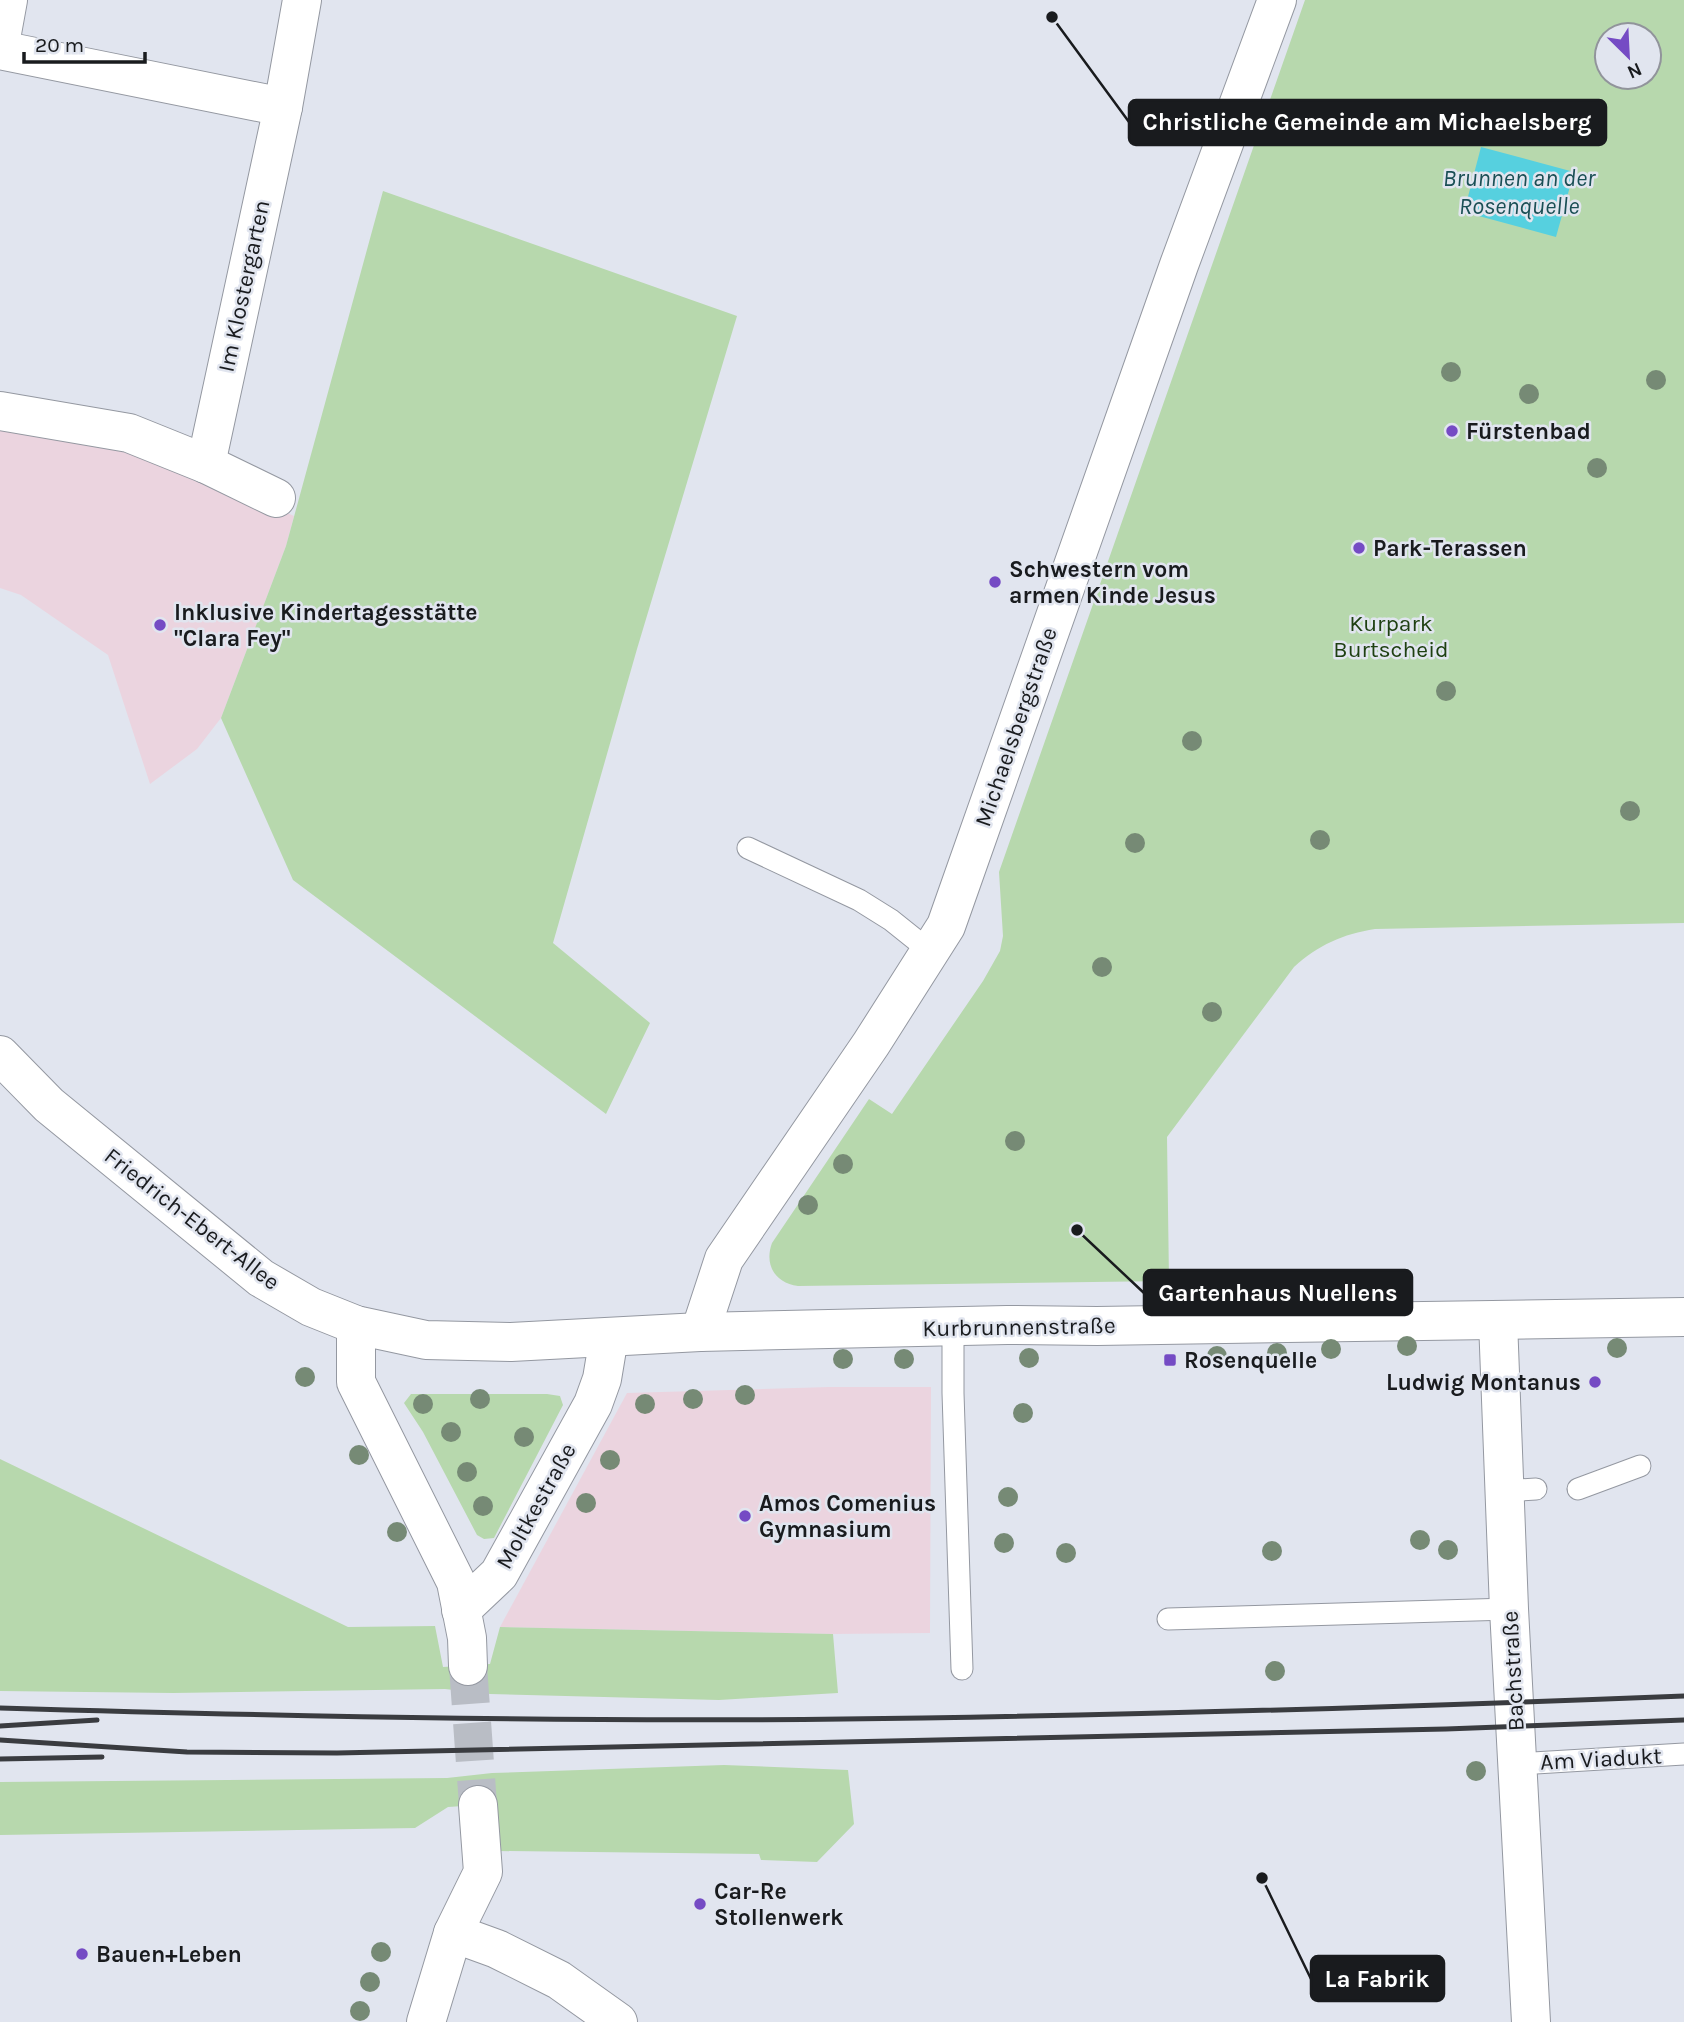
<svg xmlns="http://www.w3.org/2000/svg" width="1684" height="2022" font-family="Karla,sans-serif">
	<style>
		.education { fill: #ebd4df }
		.green { fill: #b7d8ad; fill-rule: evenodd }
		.water { fill: #56d0df }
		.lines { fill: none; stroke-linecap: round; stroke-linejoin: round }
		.street-tunnel { stroke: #b9bdc5; stroke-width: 38; stroke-dasharray: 38 19; stroke-linecap: butt }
		.lane-casing { stroke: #9498a1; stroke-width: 23 }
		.street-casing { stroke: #9498a1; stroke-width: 40 }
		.secondary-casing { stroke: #9498a1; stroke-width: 40 }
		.lane { stroke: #fff; stroke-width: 21 }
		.street { stroke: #fff; stroke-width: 38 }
		.secondary { stroke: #fff; stroke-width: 38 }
		.rail { stroke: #3a3c40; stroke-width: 5 }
		.tree { fill: #768a75 }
		.poi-dot { fill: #754bc4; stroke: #e1e5ef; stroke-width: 2.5 }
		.labels { text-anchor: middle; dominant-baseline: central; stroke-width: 5; stroke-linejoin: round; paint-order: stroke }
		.street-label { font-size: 23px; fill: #191b1e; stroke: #e1e5ef }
		.poi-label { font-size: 23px; font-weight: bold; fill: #191b1e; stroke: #e1e5ef; text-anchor: start }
		.park-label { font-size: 23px; fill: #1e4011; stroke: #e1e5ef }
		.water-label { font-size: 24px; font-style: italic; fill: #1a4f55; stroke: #e1e5ef }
		.leader { fill: none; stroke: #191b1e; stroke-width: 2.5 }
		.callout-dot { fill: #191b1e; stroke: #e1e5ef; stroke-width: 2.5 }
		.callout { fill: #191b1e; stroke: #191b1e; stroke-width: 2.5 }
		.callout-label { font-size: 24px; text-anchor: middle; font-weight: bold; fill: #fff }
	</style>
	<rect width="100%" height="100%" fill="#e1e5ef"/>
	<!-- education -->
	<g class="education">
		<polygon points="0,423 126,441 294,516 286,546 221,718 197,749 150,784 108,655 21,595 0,588"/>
		<polygon points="829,1387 931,1387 930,1633 833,1634 500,1627 627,1393"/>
	</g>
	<!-- green -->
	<g class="green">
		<path d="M1305,0H1684V923L1375,929C1343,934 1318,945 1294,967L1167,1137L1169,1281L798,1286C775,1283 764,1265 772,1243L869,1099L892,1114L983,981L1000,951L1003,936L999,872ZM1607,35H1649V77H1607Z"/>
		<polygon points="383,191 737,316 637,649 553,943 650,1023 606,1114 293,880 221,718 286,546"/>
		<polygon points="411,1394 547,1394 560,1396 563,1405 494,1538 484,1539 477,1535 423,1432 404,1403"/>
		<polygon points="0,1459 348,1627 435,1626 443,1667 490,1664 500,1627 833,1634 838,1693 719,1700 490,1694 445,1689 173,1693 0,1691"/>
		<polygon points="724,1765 848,1770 854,1824 817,1862 761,1860 759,1854 499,1851 478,1805 448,1807 415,1828 0,1835 0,1782 447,1778 492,1773"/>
	</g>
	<!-- water -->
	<polygon class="water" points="1481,147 1574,172 1556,237 1464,212"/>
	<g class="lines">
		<!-- street-tunnel -->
		<polyline class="street-tunnel" points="468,1666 478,1805"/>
		<defs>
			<g id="lane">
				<polyline points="748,848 859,900 891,920 931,952"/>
				<polyline points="953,1327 953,1393 962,1669"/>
				<polyline points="1578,1489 1640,1466"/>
				<polyline points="1505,1491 1536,1489"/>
				<polyline points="1168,1619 1509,1609"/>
				<polyline points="1518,1764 1684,1754"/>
			</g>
			<g id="street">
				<polyline points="0,50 283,107"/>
				<polyline points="0,411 129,433 206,464 276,498"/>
				<polyline points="206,464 283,107 302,0"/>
				<polyline points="1498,1321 1509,1609 1531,2022"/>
				<polyline points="356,1325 356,1382 456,1582 467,1638 468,1666"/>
				<polyline points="700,1332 724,1259 871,1044 946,926 1179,265 1277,0"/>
				<polyline points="461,1610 499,1574 593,1404 602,1379 609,1337"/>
				<polyline points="453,1933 497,1949 559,1980 618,2022"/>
				<polyline points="426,2022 453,1933 483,1872 478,1805"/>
			</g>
			<g id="secondary">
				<polyline points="0,44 8,0"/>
				<polyline points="0,1055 49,1105 261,1278 311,1307 356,1325 426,1340 511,1342 700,1332 1007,1325 1097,1326 1684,1317"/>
			</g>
		</defs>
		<!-- lane casing -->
		<use href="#lane" class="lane-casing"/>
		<!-- street casing -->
		<use href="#street" class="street-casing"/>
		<!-- secondary casing -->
		<use href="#secondary" class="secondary-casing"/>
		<!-- lane -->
		<use href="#lane" class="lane"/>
		<!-- street -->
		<use href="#street" class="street"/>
		<!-- secondary -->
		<use href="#secondary" class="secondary"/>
		<!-- rail -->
		<g class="rail">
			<path d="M0,1708C307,1717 615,1723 923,1718C1176,1714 1430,1706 1684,1696"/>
			<polyline points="0,1726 97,1720"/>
			<polyline points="0,1740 187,1752 337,1753 1446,1729 1684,1720"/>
			<polyline points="0,1759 102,1757"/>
		</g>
	</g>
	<!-- trees -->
	<g class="tree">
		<circle cx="1451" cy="372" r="10"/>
		<circle cx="1656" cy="380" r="10"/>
		<circle cx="1529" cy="394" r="10"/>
		<circle cx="1597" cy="468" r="10"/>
		<circle cx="1446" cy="691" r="10"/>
		<circle cx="1192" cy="741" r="10"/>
		<circle cx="1630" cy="811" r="10"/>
		<circle cx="1320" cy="840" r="10"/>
		<circle cx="1135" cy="843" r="10"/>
		<circle cx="1102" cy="967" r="10"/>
		<circle cx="1212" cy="1012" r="10"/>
		<circle cx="1015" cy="1141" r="10"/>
		<circle cx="843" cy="1164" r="10"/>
		<circle cx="808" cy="1205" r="10"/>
		<circle cx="1407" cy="1346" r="10"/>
		<circle cx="1617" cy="1348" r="10"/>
		<circle cx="1331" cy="1349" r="10"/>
		<circle cx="1277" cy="1353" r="10"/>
		<circle cx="1217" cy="1356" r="10"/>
		<circle cx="1029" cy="1358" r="10"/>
		<circle cx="843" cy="1359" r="10"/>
		<circle cx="904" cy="1359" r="10"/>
		<circle cx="305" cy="1377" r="10"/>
		<circle cx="745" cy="1395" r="10"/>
		<circle cx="480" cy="1399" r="10"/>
		<circle cx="693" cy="1399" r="10"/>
		<circle cx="423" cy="1404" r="10"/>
		<circle cx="645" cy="1404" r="10"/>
		<circle cx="1023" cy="1413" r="10"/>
		<circle cx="451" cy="1432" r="10"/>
		<circle cx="524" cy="1437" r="10"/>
		<circle cx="359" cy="1455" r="10"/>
		<circle cx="610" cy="1460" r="10"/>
		<circle cx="467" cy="1472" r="10"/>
		<circle cx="1008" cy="1497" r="10"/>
		<circle cx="586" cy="1503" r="10"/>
		<circle cx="483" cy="1506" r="10"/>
		<circle cx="397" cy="1532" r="10"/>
		<circle cx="1420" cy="1540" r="10"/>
		<circle cx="1004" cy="1543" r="10"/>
		<circle cx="1448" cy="1550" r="10"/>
		<circle cx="1272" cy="1551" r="10"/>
		<circle cx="1066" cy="1553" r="10"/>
		<circle cx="1275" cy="1671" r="10"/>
		<circle cx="1476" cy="1771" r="10"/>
		<circle cx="381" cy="1952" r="10"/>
		<circle cx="370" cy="1982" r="10"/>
		<circle cx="360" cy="2011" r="10"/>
	</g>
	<!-- markers -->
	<g class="poi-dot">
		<circle cx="1452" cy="431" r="7"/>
		<circle cx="1359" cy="548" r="7"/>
		<circle cx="995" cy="582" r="7"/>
		<circle cx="160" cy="625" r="7"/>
		<rect x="1163" y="1353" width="14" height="14" rx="3.5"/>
		<circle cx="1595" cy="1382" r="7"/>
		<circle cx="745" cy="1516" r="7"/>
		<circle cx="700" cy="1904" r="7"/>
		<circle cx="82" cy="1954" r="7"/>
	</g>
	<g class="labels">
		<!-- street labels -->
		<g class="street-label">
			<text transform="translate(244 286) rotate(-78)">Im Klostergarten</text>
			<text transform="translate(1016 727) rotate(-71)">Michaelsbergstraße</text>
			<text transform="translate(192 1219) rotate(38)">Friedrich-Ebert-Allee</text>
			<text transform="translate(1019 1327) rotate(-1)">Kurbrunnenstraße</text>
			<text transform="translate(536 1506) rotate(-61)">Moltkestraße</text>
			<text transform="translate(1513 1671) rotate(-93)">Bachstraße</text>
			<text transform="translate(1601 1759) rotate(-3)">Am Viadukt</text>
		</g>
		<!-- poi labels -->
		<g class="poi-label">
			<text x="1466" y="431">Fürstenbad</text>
			<text x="1373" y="548">Park-Terassen</text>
			<text x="1009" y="569">Schwestern vom<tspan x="1009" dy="26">armen Kinde Jesus</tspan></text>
			<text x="174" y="612">Inklusive Kindertagesstätte<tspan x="174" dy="26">"Clara Fey"</tspan></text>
			<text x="1184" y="1360">Rosenquelle</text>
			<text x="1581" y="1382" text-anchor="end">Ludwig Montanus</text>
			<text x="759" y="1503">Amos Comenius<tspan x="759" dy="26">Gymnasium</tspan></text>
			<text x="714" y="1891">Car-Re<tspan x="714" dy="26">Stollenwerk</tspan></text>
			<text x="96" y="1954">Bauen+Leben</text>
		</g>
		<!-- park labels -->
		<g class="park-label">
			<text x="1391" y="623">Kurpark<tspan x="1391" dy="26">Burtscheid</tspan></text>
		</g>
		<!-- water labels -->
		<g class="water-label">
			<text x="1519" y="178">Brunnen an der<tspan x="1519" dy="28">Rosenquelle</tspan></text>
		</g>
	</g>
	<!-- callouts -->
	<path class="leader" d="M1052 17L1129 122M1077 1230L1144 1293M1262 1878L1311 1979"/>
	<g class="callout-dot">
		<circle cx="1052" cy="17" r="7"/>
		<circle cx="1077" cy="1230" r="7"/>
		<circle cx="1262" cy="1878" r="7"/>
	</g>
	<g class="callout">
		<rect x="1129" y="100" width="477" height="45" rx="7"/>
		<rect x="1144" y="1270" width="268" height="45" rx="7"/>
		<rect x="1311" y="1956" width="133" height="45" rx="7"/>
	</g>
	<g class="callout-label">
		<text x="1367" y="130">Christliche Gemeinde am Michaelsberg</text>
		<text x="1278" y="1301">Gartenhaus Nuellens</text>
		<text x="1377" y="1987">La Fabrik</text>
	</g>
	<!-- north arrow -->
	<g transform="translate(1628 56) rotate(156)"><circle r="33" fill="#e1e5ef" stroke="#91949b" stroke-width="2"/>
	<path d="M0-5L12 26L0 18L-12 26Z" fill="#754bc4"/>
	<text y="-10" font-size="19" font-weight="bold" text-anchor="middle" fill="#191b1e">N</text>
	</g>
	<!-- scale -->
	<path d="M24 52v10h121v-10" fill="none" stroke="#191b1e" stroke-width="3.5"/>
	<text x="35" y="52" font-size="21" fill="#191b1e" stroke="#e1e5ef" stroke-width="5" paint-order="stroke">20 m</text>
</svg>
